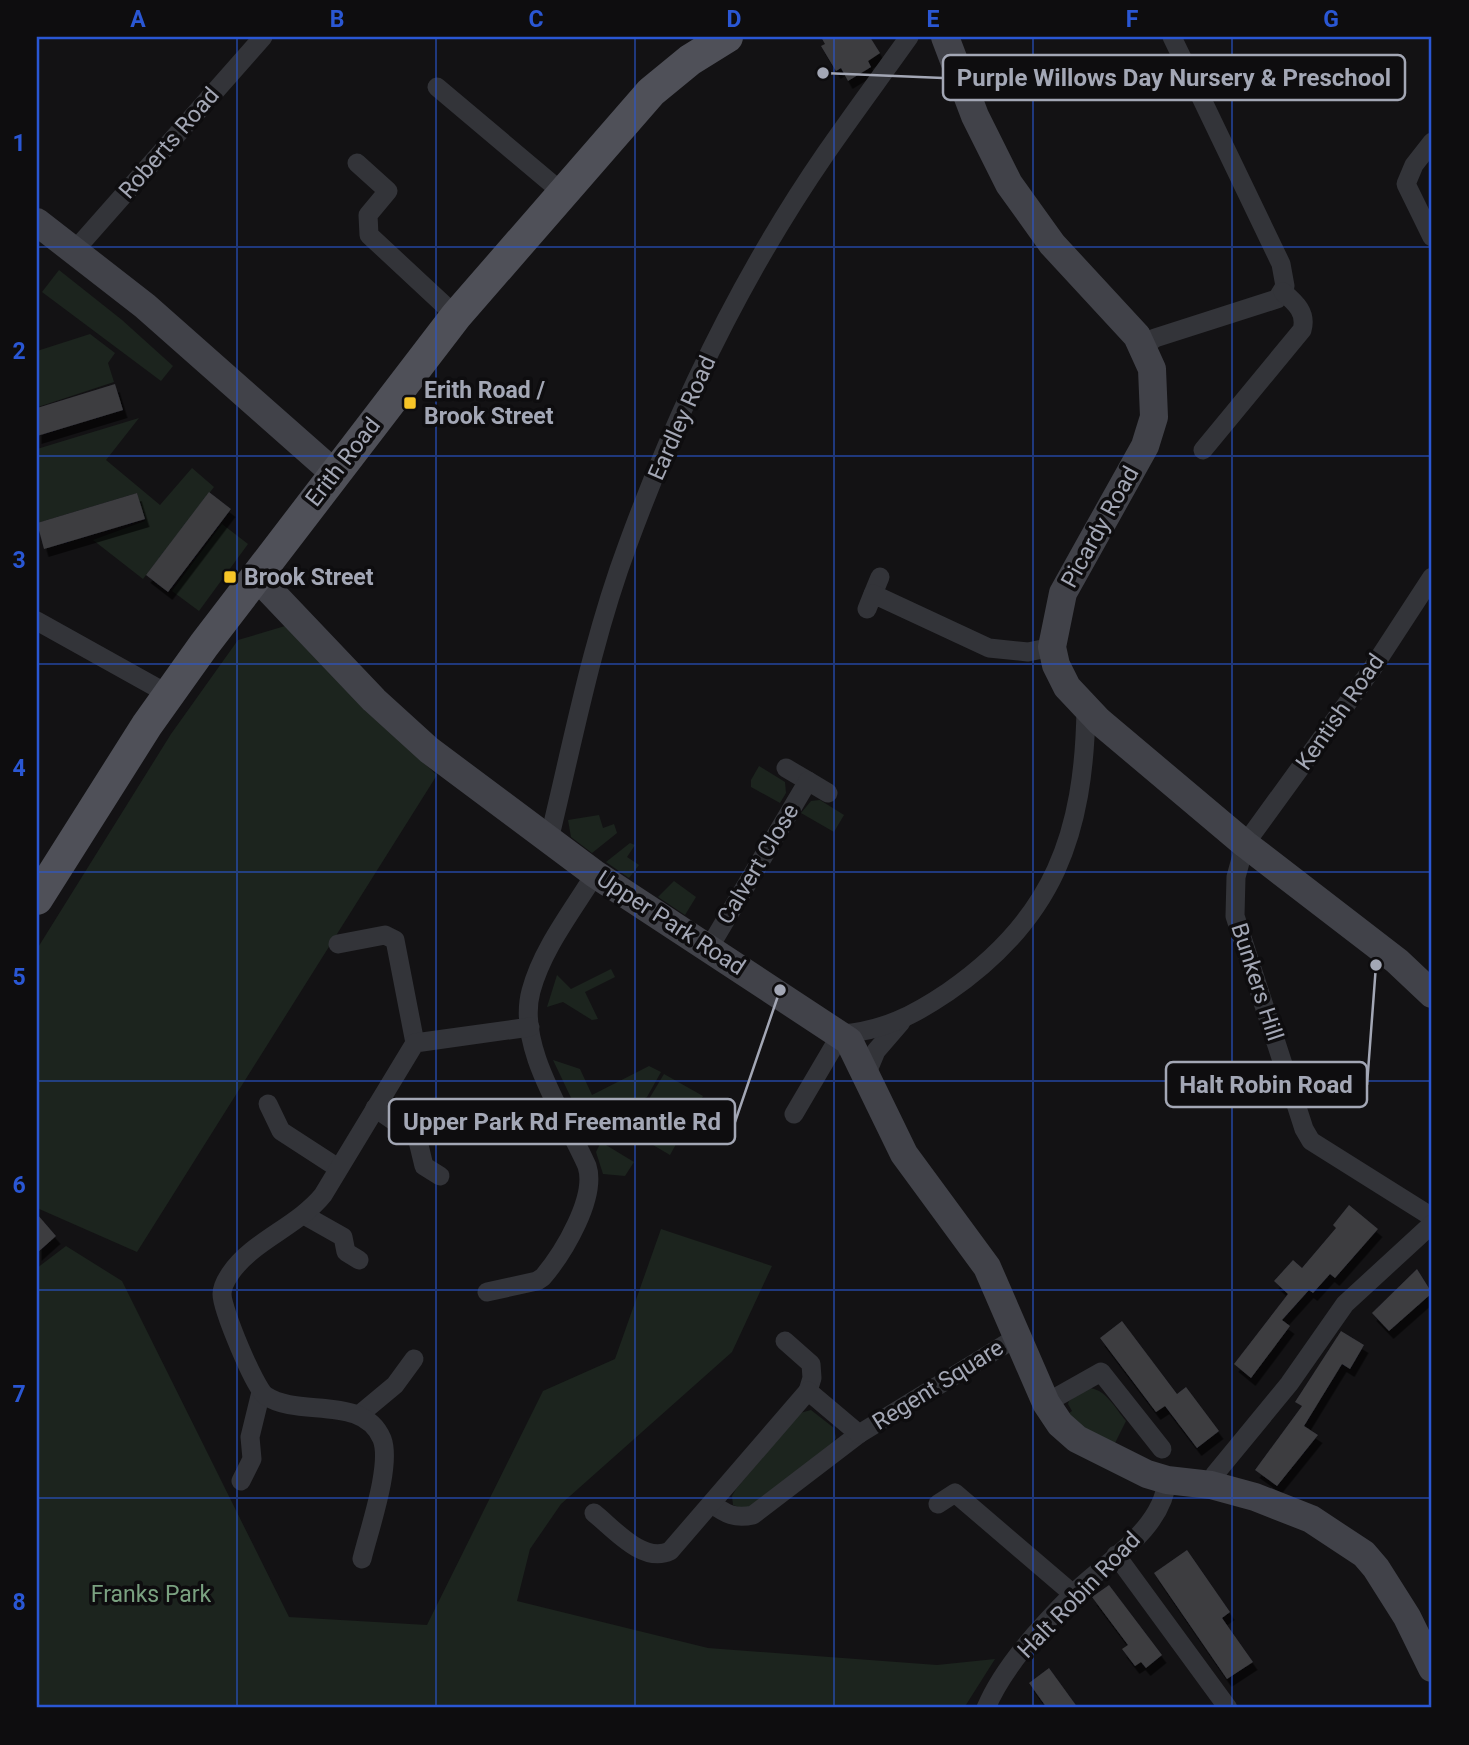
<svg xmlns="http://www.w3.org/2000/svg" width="1469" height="1745" font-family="Roboto,sans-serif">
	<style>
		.green { fill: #1c241e }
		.building { fill: #3c3c41; filter: url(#shadow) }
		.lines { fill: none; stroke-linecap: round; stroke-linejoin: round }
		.street { stroke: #333439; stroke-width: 19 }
		.secondary { stroke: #414249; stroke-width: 28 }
		.primary { stroke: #4f5058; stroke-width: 32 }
		.grid { fill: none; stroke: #2a57d4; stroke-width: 2; stroke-opacity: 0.55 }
		.poi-dot { fill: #f7c527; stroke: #0e0d0f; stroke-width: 2.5 }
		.labels { text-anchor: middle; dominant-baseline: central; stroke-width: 7; stroke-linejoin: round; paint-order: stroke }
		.street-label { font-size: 23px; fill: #a3a7b5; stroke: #0e0d0f }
		.poi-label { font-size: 23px; font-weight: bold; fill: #a3a7b5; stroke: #0e0d0f; text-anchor: start }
		.park-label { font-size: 23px; fill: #7aa180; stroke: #0e0d0f }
		.leader { fill: none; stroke: #a3a7b5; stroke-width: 2.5 }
		.callout-dot { fill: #a3a7b5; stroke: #0e0d0f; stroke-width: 2.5 }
		.callout { fill: #0e0d0f; stroke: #a3a7b5; stroke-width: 2.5 }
		.callout-label { font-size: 24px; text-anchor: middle; font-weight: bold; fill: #a3a7b5 }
		.neatline { fill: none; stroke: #2a57d4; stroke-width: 2.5 }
		.grid-label { font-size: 23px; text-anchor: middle; font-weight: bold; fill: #2a57d4 }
	</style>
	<defs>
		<filter id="shadow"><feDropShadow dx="4.5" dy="8" stdDeviation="0" flood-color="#0009"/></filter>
	</defs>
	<rect width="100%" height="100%" fill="#131214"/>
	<!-- green -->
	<g class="green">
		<polygon points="59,270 122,320 173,366 161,381 42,292"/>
		<polygon points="90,334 115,353 108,363 114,382 38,407 40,415 37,416 37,351"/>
		<polygon points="139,418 106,460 160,505 192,468 214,487 143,579 93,540 145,521 137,493 37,523 37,449"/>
		<polygon points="222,524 248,544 199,611 172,591"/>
		<polygon points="285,626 361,706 437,775 137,1252 37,1208 37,949 171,734 238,640"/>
		<polygon points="759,766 785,782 786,793 780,803 751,787 751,780"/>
		<polygon points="820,800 844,815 834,832 801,813 811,801"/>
		<polygon points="599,815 603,828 614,824 617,833 592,853 571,837 568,820"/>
		<polygon points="630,843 635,845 627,857 639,865 629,878 606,862"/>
		<polygon points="674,881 696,897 685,915 658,897"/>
		<polygon points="611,969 615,977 585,992 598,1019 592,1020 563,1002 547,1007 557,975 571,989"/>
		<polygon points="553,1060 580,1069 592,1095 649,1066 661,1072 647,1097 585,1127"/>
		<polygon points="664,1074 703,1096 670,1155 653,1145 663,1128 629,1109 649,1099"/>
		<polygon points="601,1142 634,1162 625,1176 603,1174 596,1152"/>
		<polygon points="661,1229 772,1266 732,1352 561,1504 530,1549 517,1601 708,1648 937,1665 995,1659 964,1708 37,1708 37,1268 66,1246 122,1281 289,1617 427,1625 543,1391 615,1359"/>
		<path d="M1088,1388C1105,1388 1115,1408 1126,1421L1113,1447L1097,1439L1068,1414L1072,1411L1068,1404L1069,1401Z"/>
		<polygon points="811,1410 834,1428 836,1438 832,1444 746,1510 733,1505 732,1496 736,1489 800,1413"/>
	</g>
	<!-- building -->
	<g class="building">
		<polygon points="821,37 870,37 880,53 868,61 871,67 848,81 841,68 836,71 821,46 825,44"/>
		<polygon points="115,384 123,410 37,436 37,408"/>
		<polygon points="209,492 231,509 168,592 146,575"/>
		<polygon points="137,493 145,519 44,549 37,523"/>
		<polygon points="1349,1205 1378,1229 1335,1278 1330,1274 1313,1293 1309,1290 1282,1320 1290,1326 1251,1378 1234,1364 1288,1294 1274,1281 1293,1260 1302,1268 1336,1228 1333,1225"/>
		<polygon points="37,1214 56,1236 37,1253"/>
		<polygon points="1417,1269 1432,1293 1389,1331 1372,1313"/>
		<polygon points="1122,1321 1177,1394 1186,1387 1219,1431 1197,1448 1165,1406 1156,1412 1100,1338"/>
		<polygon points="1341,1331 1364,1345 1350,1369 1342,1364 1304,1426 1318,1435 1277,1486 1255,1470 1302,1406 1295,1402"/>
		<polygon points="1187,1550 1230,1612 1222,1618 1253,1662 1227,1679 1154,1573"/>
		<polygon points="1109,1585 1162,1655 1146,1668 1141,1662 1135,1666 1122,1649 1128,1645 1092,1597"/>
		<polygon points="1049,1668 1078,1708 1047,1708 1029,1683"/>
	</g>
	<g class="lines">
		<!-- street -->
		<g class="street">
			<polyline points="437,87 564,194"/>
			<polyline points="1432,142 1414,165 1406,184 1432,237"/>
			<polyline points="357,163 388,191 368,215 369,235 456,316"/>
			<polyline points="75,250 263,37"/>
			<polyline points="1144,346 1155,338 1277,299 1285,286 1281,264 1172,37"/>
			<path d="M1203,450L1302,330C1307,313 1296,303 1283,292"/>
			<polyline points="1432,577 1372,669 1245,844 1236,877 1235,916 1304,1129 1311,1141 1432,1217"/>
			<polyline points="873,594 880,577"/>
			<polyline points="867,609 873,594 989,648 1028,652 1052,647"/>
			<polyline points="37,621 168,694"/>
			<polyline points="786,768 808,781"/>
			<path d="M549,840C573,741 592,640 628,544C678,408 744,272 826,153C853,114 882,75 909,37"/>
			<polyline points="338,944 385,935 395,940 415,1043"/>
			<polyline points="709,948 808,781 828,793"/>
			<polyline points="866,1075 876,1051 901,1022"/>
			<polyline points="268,1104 281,1131 338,1168"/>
			<polyline points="375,1108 417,1137 424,1166 440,1176"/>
			<path d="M794,1114L841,1034C883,1031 914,1015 948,992C1054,919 1084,834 1086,709"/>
			<polyline points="304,1215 343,1237 346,1252 359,1260"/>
			<path d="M487,1292L537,1281L543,1277C564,1252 597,1197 587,1166C565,1116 516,1046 531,991C542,949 573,910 595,874"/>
			<polyline points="785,1341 811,1364 812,1378 808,1391"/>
			<polyline points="1046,1403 1101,1372 1162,1449"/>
			<polyline points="359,1415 395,1385 414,1359"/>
			<polyline points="241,1481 252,1459 250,1437 261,1392"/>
			<polyline points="1211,1485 1215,1474 1289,1384 1345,1304 1432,1224"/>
			<path d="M712,1504C726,1514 735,1519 753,1515L859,1434"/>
			<polyline points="938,1504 955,1493 1073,1594"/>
			<path d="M594,1513C614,1529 643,1564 670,1551L808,1391L859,1434L1017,1337"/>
			<polyline points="1116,1555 1228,1708"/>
			<path d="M362,1559C369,1530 392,1465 382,1439C363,1394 299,1418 266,1396C255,1389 222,1309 222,1294C222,1288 226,1280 230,1274C252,1241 297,1227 323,1195L415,1043L530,1027"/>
			<path d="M986,1708C1003,1667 1042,1625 1074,1593C1107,1561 1163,1529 1167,1480"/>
		</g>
		<!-- secondary -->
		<g class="secondary">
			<polyline points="945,37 975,116 1009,184 1052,244 1137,336 1152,369 1154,417 1145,446 1063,593 1052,647 1056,665 1067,687 1099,721 1245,844 1397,961 1432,994"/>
			<polyline points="37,222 145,306 334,473"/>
			<polyline points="256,576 374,700 429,750 595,874 849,1041 904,1154 987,1267 1046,1403 1060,1424 1077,1439 1147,1474 1167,1480 1211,1485 1255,1497 1311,1519 1364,1554 1376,1568 1407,1617 1432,1668"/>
		</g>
		<!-- primary -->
		<polyline class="primary" points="37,899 147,725 204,645 456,316 651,92 690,60 727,37"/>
	</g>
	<!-- grid -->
	<path class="grid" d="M237,37V1708M436,37V1708M635,37V1708M834,37V1708M1033,37V1708M1232,37V1708M37,247H1432M37,456H1432M37,664H1432M37,872H1432M37,1081H1432M37,1290H1432M37,1498H1432"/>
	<!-- markers -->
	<g class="poi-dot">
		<rect x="403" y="396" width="14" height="14" rx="3.5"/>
		<rect x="223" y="570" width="14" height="14" rx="3.5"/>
	</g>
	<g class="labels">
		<!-- street labels -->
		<g class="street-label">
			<text transform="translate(169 143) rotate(-49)">Roberts Road</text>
			<text transform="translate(682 418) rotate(-66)">Eardley Road</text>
			<text transform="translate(343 462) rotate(-52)">Erith Road</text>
			<text transform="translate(1100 527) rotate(-61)">Picardy Road</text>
			<text transform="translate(1340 712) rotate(-55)">Kentish Road</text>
			<text transform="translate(758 864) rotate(-59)">Calvert Close</text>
			<text transform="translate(671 923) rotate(33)">Upper Park Road</text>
			<text transform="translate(1257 982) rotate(72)">Bunkers Hill</text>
			<text transform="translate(938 1385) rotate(-32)">Regent Square</text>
			<text transform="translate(1079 1595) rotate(-46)">Halt Robin Road</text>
		</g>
		<!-- poi labels -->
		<g class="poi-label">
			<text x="424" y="390">Erith Road /<tspan x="424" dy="26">Brook Street</tspan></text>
			<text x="244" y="577">Brook Street</text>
		</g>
		<!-- park labels -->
		<g class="park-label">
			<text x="151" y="1594">Franks Park</text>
		</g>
	</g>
	<!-- callouts -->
	<path class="leader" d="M823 73L943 78M1376 965L1367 1085M780 990L735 1122"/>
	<g class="callout-dot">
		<circle cx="823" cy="73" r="7"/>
		<circle cx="1376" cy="965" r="7"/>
		<circle cx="780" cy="990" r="7"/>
	</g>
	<g class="callout">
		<rect x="943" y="55" width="462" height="45" rx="7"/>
		<rect x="1166" y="1062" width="201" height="45" rx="7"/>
		<rect x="389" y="1099" width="346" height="45" rx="7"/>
	</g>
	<g class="callout-label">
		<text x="1174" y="86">Purple Willows Day Nursery &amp; Preschool</text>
		<text x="1266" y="1093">Halt Robin Road</text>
		<text x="562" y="1130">Upper Park Rd Freemantle Rd</text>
	</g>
	<!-- border -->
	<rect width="1469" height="1745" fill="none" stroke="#0e0d0f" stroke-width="77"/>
	<rect x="38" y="38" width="1392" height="1668" class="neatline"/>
	<g class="grid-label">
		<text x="138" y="27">A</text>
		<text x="337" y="27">B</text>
		<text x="536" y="27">C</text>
		<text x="734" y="27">D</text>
		<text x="933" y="27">E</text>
		<text x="1132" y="27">F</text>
		<text x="1331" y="27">G</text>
		<text x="19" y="151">1</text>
		<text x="19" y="359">2</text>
		<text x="19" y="568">3</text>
		<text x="19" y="776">4</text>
		<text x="19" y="985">5</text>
		<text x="19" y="1193">6</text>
		<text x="19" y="1402">7</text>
		<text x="19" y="1610">8</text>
	</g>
</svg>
